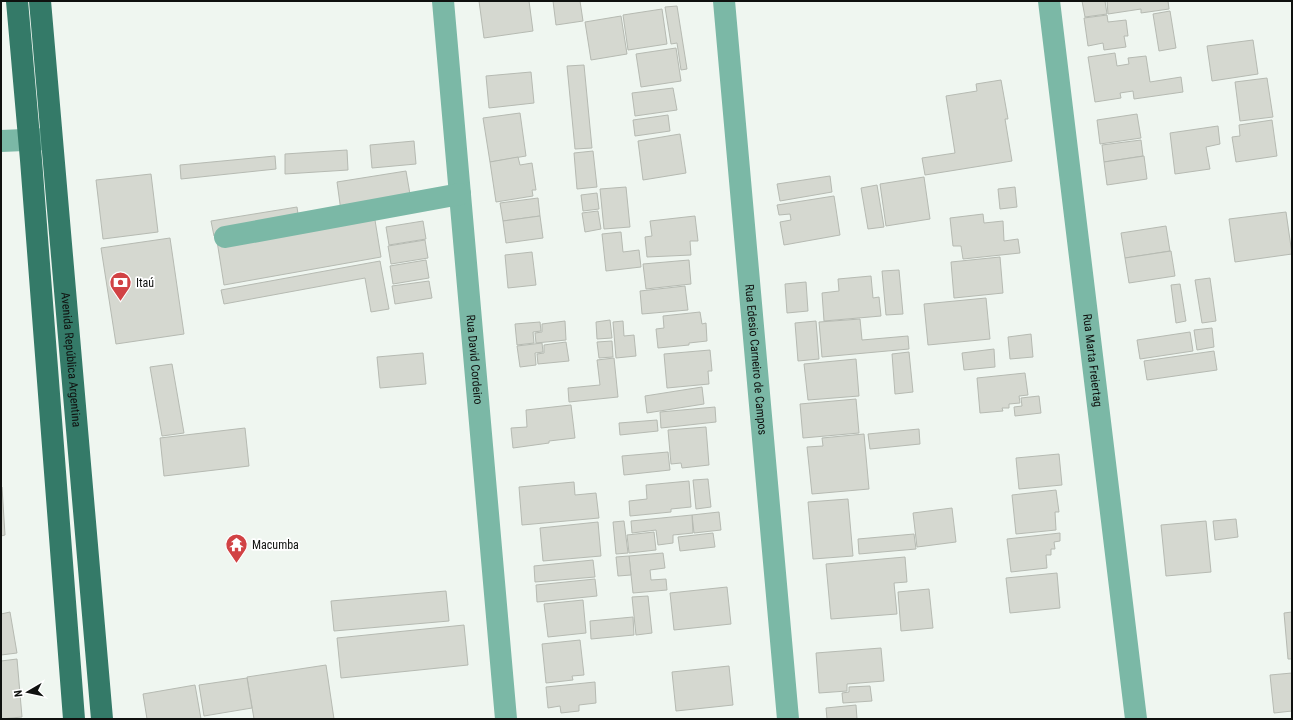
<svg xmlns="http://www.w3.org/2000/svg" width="1293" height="720" font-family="'Roboto Condensed',sans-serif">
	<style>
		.building { fill: #d5d8d0; stroke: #b6bab2 }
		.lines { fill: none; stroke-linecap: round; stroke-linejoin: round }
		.minor { stroke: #7bb8a6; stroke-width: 22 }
		.major { stroke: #347a68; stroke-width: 22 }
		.labels { text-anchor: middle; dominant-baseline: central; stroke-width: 3.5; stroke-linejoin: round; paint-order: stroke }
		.poi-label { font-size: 12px; fill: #0f110f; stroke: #fff; text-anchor: start }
		.street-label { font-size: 12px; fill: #0f110f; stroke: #fff }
	</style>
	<rect width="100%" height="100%" fill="#eff6f0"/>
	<!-- building -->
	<g class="building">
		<polygon points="479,1 529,1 533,31 484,38"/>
		<polygon points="553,1 580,1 583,21 556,25"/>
		<polygon points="1082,1 1105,1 1107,14 1085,17"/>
		<polygon points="1107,1 1168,1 1169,9 1141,13 1141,9 1108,14"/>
		<polygon points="677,6 687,69 681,70 677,43 671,44 665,7"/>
		<polygon points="662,9 667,44 628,50 623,15"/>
		<polygon points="1170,11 1176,48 1159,51 1153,14"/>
		<polygon points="1107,15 1108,22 1126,20 1128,36 1124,36 1126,47 1104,50 1103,43 1088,46 1084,18"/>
		<polygon points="621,16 627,54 591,60 585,22"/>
		<polygon points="1253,40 1258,74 1212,81 1207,46"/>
		<polygon points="676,48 681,81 641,87 636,54"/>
		<polygon points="1115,53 1117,66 1129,64 1128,58 1146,56 1150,82 1181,77 1183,92 1134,99 1133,91 1120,93 1121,98 1095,102 1088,57"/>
		<polygon points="584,65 592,148 575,149 567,66"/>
		<polygon points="531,72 534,103 489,108 486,76"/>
		<polygon points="1267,78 1273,117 1240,121 1235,82"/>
		<polygon points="1001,80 1008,119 1005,119 1012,161 925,175 922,158 955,153 946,96 977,91 976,84"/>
		<polygon points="673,88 677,110 635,116 632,93"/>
		<polygon points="520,113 526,156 490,162 483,118"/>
		<polygon points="1137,114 1141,138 1100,144 1097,120"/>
		<polygon points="668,115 670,131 635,136 633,120"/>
		<polygon points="1272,120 1277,156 1236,162 1232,137 1240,136 1239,125"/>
		<polygon points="1218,126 1220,144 1206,147 1210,169 1175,174 1170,133"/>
		<polygon points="680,134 686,173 643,180 638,141"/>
		<polygon points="1141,140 1143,156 1104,162 1102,145"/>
		<polygon points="414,141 416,164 372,168 370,145"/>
		<polygon points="347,150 348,170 285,174 285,154"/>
		<polygon points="593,151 597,187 577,189 574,153"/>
		<polygon points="275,156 276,169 181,179 180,165"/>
		<polygon points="1144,156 1147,179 1107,185 1104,162"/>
		<polygon points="518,157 520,165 532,163 536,190 532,190 533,196 496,202 490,162"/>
		<polygon points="406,171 411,200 341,211 337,182"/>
		<polygon points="151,174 158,232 103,239 96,180"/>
		<polygon points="830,176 832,192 780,201 777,184"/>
		<polygon points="924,177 930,219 886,226 880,184"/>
		<polygon points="877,185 884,227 868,229 861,188"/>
		<polygon points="626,187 630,227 604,229 600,189"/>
		<polygon points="1015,187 1017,207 1000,209 998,189"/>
		<polygon points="597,193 599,209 583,211 581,195"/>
		<polygon points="834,196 840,235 784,245 780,222 791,220 790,214 779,215 777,205"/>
		<polygon points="538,198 540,216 503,221 500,203"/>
		<polygon points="297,207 299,221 214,236 211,221"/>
		<polygon points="598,211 601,229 585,232 582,213"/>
		<polygon points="1286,212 1292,254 1235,262 1229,219"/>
		<polygon points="374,214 381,257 224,285 217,241"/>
		<polygon points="983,214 984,223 1003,221 1004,241 1018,239 1020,253 963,259 961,246 953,246 950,218"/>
		<polygon points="540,216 543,238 506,243 503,221"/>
		<polygon points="695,216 698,241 690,241 691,255 647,257 645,237 652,236 650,221"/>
		<polygon points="423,221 426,239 389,245 386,227"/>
		<polygon points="1166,226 1170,251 1125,258 1121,233"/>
		<polygon points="621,232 623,252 639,250 641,267 606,271 602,234"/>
		<polygon points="170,238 184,334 116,344 101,248"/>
		<polygon points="425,240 428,258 391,264 388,246"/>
		<polygon points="1171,251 1175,276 1129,283 1125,258"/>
		<polygon points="532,252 536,285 508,288 505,255"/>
		<polygon points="1000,257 1003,293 954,298 951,262"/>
		<polygon points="426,260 429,278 393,284 390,266"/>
		<polygon points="689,260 691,284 646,289 643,264"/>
		<polygon points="380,261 389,309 371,312 365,278 224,304 221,290"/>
		<polygon points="899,270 903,314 886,315 882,271"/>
		<polygon points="871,276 873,298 879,297 881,316 824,321 822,293 839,291 838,279"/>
		<polygon points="1210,278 1216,321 1202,323 1195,280"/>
		<polygon points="429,281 432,298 395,304 392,286"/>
		<polygon points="806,282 808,311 787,313 785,284"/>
		<polygon points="1180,284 1186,321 1176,323 1171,285"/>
		<polygon points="685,286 688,310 642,314 640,291"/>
		<polygon points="986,298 990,339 928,345 924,304"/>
		<polygon points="700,312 702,324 706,323 707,341 689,343 689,345 658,348 656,329 664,328 663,316"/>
		<polygon points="860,319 862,340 908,336 909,349 822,357 819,322"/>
		<polygon points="610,320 612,338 597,339 596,322"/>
		<polygon points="565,321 566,340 536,343 535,333 542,332 542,324"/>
		<polygon points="623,321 624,336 634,335 636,356 616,358 613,322"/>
		<polygon points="816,321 819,359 798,361 795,323"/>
		<polygon points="540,322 541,331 533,332 534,343 517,345 515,324"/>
		<polygon points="1212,328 1214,347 1197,350 1194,330"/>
		<polygon points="1190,332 1193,351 1140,359 1137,340"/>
		<polygon points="1031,334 1033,357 1010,359 1008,337"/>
		<polygon points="612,341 613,357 599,358 597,342"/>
		<polygon points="566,342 569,361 538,364 537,354 544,353 544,345"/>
		<polygon points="542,343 543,352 535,353 536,365 520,367 517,346"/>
		<polygon points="994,349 995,367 964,370 962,353"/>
		<polygon points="710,350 712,371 708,371 709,384 667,388 664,354"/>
		<polygon points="1214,351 1217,370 1147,380 1144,361"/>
		<polygon points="909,352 913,392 895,394 892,354"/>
		<polygon points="423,353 426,384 380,388 377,357"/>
		<polygon points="614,358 618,397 569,402 568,388 600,385 597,360"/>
		<polygon points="856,359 859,396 808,400 804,364"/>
		<polygon points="172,364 184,433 162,436 150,367"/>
		<polygon points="1025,373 1028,395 1019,396 1020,403 1009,404 1009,408 1002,408 1003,411 980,413 977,378"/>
		<polygon points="702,387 704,404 647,413 645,396"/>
		<polygon points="1039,396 1041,413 1015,416 1014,407 1022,406 1021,398"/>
		<polygon points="856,399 859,433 803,438 800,404"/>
		<polygon points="571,405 575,438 549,441 549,443 513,448 511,428 527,427 526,410"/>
		<polygon points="715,407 716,422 661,428 660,412"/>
		<polygon points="657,420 658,431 620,435 619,423"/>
		<polygon points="706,427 709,465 682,468 681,463 671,464 668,430"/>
		<polygon points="245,428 249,466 164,476 160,438"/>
		<polygon points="919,429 920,444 870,449 868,434"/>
		<polygon points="864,434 869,489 812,494 807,447 823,446 822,438"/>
		<polygon points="668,452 670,470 624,475 622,456"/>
		<polygon points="1059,454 1062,485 1019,489 1016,458"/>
		<polygon points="708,479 711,507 696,509 693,480"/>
		<polygon points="689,481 691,507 671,509 671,512 630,516 629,501 647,499 646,485"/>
		<polygon points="574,482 575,495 596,493 599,518 522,525 519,487"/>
		<polygon points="1,487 2,487 5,535 1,536"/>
		<polygon points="1056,490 1059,512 1055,512 1056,530 1016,534 1012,495"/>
		<polygon points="848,499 853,556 813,559 808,502"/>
		<polygon points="952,508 956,542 917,547 913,513"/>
		<polygon points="719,512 721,530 694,533 692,515"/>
		<polygon points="692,515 693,533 673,535 673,543 658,545 656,530 632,533 631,521"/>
		<polygon points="1236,519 1238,537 1215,540 1213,521"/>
		<polygon points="624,521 628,553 616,554 613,522"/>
		<polygon points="1206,521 1211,572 1166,576 1161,525"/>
		<polygon points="598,522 601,556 543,561 540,528"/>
		<polygon points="654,532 656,550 629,553 627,535"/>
		<polygon points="713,533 715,547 680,551 678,537"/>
		<polygon points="1060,533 1060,541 1054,542 1055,549 1051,549 1051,555 1046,555 1047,568 1011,572 1007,539"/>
		<polygon points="914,534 916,549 859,554 858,539"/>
		<polygon points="663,553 665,568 650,570 651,580 666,579 667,590 633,593 629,556"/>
		<polygon points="629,556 631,575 618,576 616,557"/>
		<polygon points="905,557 907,582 894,583 897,614 831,619 826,564"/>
		<polygon points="593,560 595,577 535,582 534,566"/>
		<polygon points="1057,573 1060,608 1010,613 1006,578"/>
		<polygon points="595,579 597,596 537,602 536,585"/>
		<polygon points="727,587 731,624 674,630 670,593"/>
		<polygon points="929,589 933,628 901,631 898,592"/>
		<polygon points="446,591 449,621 334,631 331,601"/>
		<polygon points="648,596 652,633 636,635 632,597"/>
		<polygon points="583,600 586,633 548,637 544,604"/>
		<polygon points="10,612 17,653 1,655 1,614"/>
		<polygon points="1292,612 1292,659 1288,659 1284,613"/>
		<polygon points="633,617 634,635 591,639 590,621"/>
		<polygon points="464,625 468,665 341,678 337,638"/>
		<polygon points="580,640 584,675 572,676 573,680 546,683 542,644"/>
		<polygon points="881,648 884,681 847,684 847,691 819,693 816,653"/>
		<polygon points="17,659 22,717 1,719 1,661"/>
		<polygon points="326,665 334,719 254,719 247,677"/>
		<polygon points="729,666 733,705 676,711 672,672"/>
		<polygon points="1292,673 1292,711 1274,713 1270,675"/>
		<polygon points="247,678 252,708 204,716 199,685"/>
		<polygon points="595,682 596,703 579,705 579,711 561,713 560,706 548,708 546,687"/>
		<polygon points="195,685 201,719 147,719 143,694"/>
		<polygon points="870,686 872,701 843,703 842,693 849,692 849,687"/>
		<polygon points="856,705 857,719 827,719 826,708"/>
	</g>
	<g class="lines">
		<!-- minor -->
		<g class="minor">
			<path id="s1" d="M443,1L506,719"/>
			<path id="s2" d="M724,1L788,719"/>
			<path id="s3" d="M1049,1L1136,719"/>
			<polyline points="1,141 48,139"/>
			<polyline points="225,237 460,194"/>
		</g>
		<!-- major -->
		<g class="major">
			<polyline points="17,1 31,160 74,719"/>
			<path id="s4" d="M40,1L102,719"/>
		</g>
	</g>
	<!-- icons -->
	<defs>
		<symbol id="bank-pin" viewBox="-11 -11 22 30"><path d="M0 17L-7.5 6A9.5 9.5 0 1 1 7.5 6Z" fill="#d14244" stroke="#fff"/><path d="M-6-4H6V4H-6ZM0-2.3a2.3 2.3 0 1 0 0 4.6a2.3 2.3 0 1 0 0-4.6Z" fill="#fff"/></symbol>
		<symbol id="temple-pin" viewBox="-11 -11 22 30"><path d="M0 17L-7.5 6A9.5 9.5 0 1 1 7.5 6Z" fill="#d14244" stroke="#fff"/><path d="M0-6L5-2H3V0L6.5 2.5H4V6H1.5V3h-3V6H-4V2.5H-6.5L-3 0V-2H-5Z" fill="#fff"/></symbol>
	</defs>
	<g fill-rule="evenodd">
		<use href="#bank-pin" x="108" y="270" width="25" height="34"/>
		<use href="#temple-pin" x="224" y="532" width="25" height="34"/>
	</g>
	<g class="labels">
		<!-- poi labels -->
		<g class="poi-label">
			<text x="136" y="283">Itaú</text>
			<text x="252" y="545">Macumba</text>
		</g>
		<!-- street labels -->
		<g class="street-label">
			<text stroke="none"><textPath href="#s4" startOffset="360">Avenida República Argentina</textPath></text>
			<text stroke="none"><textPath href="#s1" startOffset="360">Rua David Cordeiro</textPath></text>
			<text stroke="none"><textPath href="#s2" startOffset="360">Rua Edesio Carneiro de Campos</textPath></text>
			<text stroke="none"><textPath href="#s3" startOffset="362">Rua Marta Freiertag</textPath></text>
		</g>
	</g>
	<!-- border -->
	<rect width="1293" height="720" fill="none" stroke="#0f110f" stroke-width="4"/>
	<!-- north arrow -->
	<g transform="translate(28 692) rotate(261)" stroke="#ffffff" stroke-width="3" paint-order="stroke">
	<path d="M0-3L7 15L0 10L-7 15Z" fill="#0f110f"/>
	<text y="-6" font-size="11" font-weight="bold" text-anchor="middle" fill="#0f110f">N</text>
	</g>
</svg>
